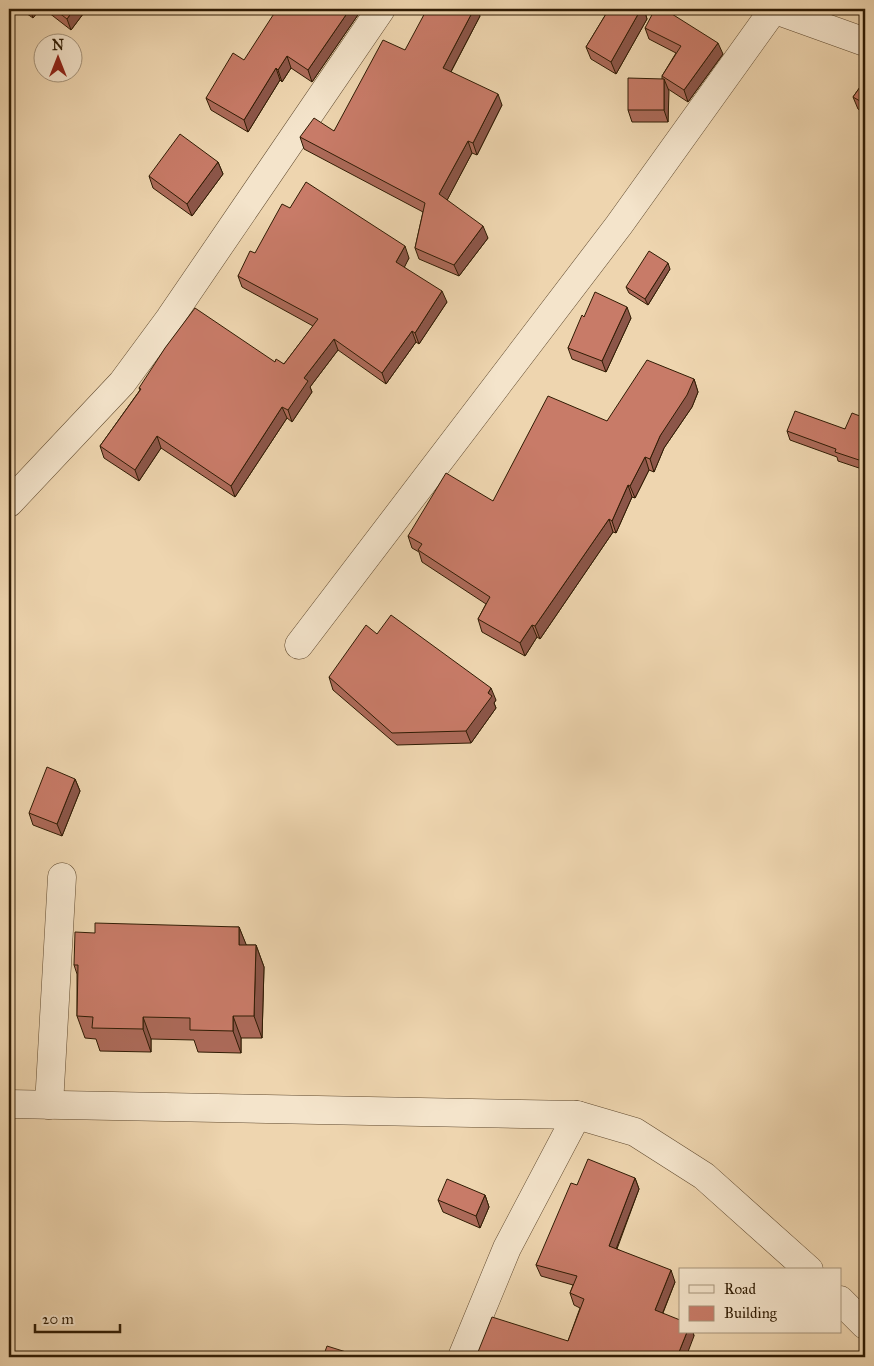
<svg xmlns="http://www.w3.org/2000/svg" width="874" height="1366" font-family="'IM FELL Great Primer',serif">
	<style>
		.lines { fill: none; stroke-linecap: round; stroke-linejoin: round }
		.minor-casing { stroke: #604a2f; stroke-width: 29 }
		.minor { stroke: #f4e4cb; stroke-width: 28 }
		.wall { fill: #ac6a59; stroke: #301c04 }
		.shaded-wall { fill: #8c5649; stroke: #301c04 }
		.building { fill: #c87b68; stroke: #301c04 }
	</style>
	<rect width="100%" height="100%" fill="#eed5af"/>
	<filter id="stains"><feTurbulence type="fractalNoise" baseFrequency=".004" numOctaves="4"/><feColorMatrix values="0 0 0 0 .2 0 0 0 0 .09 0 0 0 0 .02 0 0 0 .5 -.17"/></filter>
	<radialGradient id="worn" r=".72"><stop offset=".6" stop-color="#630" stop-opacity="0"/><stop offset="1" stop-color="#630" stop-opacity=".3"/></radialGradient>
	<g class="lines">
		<defs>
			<g id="minor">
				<polyline points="773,9 865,42"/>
				<polyline points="9,503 122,383 170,318 381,9"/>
				<polyline points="299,645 619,225 774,9"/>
				<polyline points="9,1104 577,1115 635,1132 704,1176 809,1270"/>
				<polyline points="49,1105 62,877"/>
				<polyline points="840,1300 865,1325"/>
				<polyline points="462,1357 507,1248 577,1115"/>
			</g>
		</defs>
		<!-- minor casing -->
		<use href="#minor" class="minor-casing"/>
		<!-- minor -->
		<use href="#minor" class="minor"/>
	</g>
	<!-- wall -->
	<g class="wall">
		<polygon points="20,9 40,9 33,18"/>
		<polygon points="44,9 86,9 86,10 71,30"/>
		<polygon points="362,9 312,82 291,68 282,82 280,80 248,132 211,110 206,98"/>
		<polygon points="609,9 644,9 647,19 616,74 591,59 586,47"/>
		<polygon points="480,16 451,72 502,105 477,155 472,153 447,200 488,238 459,276 419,259 415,248 423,212 304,149 300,137 334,131 405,50"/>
		<polygon points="645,28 723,54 688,102 668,89 668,122 632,122 628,110 662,79 662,76 676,53 649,39"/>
		<polygon points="865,80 865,114 858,109 853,97"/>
		<polygon points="218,162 223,174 192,216 153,188 149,176"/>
		<polygon points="290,208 409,258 404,267 447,302 419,344 416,342 386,384 338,350 310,387 312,392 292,422 287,418 235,497 161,448 139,481 104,458 100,446 140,390 139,388 275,362 284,364 313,326 242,287 238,276"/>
		<polygon points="670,269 648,305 629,293 626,287"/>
		<polygon points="584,317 631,318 606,372 572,359 568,348"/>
		<polygon points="694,379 698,392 692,407 664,448 654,472 649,470 635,498 632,497 616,533 613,532 540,639 537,637 525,656 482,632 478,619 486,604 422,562 419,552 412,548 408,536 493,501 607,421"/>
		<polygon points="865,418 865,470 838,461 837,457 790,440 787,431 845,429"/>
		<polygon points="377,634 496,700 494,703 496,708 471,743 397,745 333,690 329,677"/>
		<polygon points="75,779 80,791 62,836 33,825 29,813"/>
		<polygon points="239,927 246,945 256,945 264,967 262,1038 241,1038 241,1053 198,1052 194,1040 151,1039 151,1052 100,1051 96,1039 85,1038 77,1016 77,974 74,965 95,933"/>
		<polygon points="635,1178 639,1189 617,1249 675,1282 663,1313 680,1332 693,1332 694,1336 568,1341 580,1308 574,1305 570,1293 573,1285 541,1276 536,1265 577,1185"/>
		<polygon points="485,1195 489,1207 480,1228 443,1212 438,1200"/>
	</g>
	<!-- shaded-wall -->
	<g class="shaded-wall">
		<polygon points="30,9 40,9 33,18"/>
		<polygon points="74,9 86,9 86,10 71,30 67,19"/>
		<polygon points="350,9 362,9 312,82 308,70"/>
		<polygon points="474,9 478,9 480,16 447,79 443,68"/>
		<polygon points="641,9 644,9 647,19 616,74 611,62"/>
		<polygon points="718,43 723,54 688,102 684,90"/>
		<polygon points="287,56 291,68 282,82 278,70"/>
		<polygon points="276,68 280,80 248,132 244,120"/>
		<polygon points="664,79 669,91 668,122 664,110"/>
		<polygon points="498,94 502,105 477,155 473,143"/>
		<polygon points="468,141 472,153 444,206 439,194"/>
		<polygon points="218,162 223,174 192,216 187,204"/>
		<polygon points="483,226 488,238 459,276 454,265"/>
		<polygon points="405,246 409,258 401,274 396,262"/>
		<polygon points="668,263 670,269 648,305 645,299"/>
		<polygon points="442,291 447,302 419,344 415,333"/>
		<polygon points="627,307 631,318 606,372 602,361"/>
		<polygon points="412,331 416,342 386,384 382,373"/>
		<polygon points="334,339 338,350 310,387 312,392 292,422 288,410 304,378"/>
		<polygon points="694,379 698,392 692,407 664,448 654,472 650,459 660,436"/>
		<polygon points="282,407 287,418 235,497 231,486"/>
		<polygon points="157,436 161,448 139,481 135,470"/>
		<polygon points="645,457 649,470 635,498 630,486"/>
		<polygon points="628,485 632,497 616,533 612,521"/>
		<polygon points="609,519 613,532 540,639 535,626"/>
		<polygon points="532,625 537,637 525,656 520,643"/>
		<polygon points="491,688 496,700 494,703 496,708 471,743 466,731"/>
		<polygon points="75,779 80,791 62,836 57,824"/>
		<polygon points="239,927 248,949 239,945"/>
		<polygon points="256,945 264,967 262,1038 254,1016"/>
		<polygon points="233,1016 241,1038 241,1053 233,1031"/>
		<polygon points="143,1017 151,1039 151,1052 143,1029"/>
		<polygon points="635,1178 639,1189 613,1257 609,1246"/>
		<polygon points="485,1195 489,1207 480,1228 476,1216"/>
		<polygon points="671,1270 675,1282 659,1322 655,1310"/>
		<polygon points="687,1332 693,1332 694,1336 686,1357 677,1357"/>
	</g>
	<!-- building -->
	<g class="building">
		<polygon points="54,9 74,9 67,19"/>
		<polygon points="277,9 350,9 308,70 287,56 278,70 276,68 244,120 206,98 233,53 244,60"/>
		<polygon points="427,9 474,9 443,68 498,94 473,143 468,141 439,194 483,226 454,265 415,248 425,203 300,137 314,118 334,131 383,40 405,50"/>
		<polygon points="609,9 641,9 611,62 586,47"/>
		<polygon points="655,9 664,9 718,43 684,90 662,76 681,46 645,28"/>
		<polygon points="628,78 664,79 664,110 628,110"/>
		<polygon points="865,80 865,104 853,97"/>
		<polygon points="180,134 218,162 187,204 149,176"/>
		<polygon points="306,182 405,246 396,262 442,291 415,333 412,331 382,373 334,339 304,378 308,381 288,410 282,407 231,486 157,436 135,470 100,446 141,389 139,388 165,348 195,308 275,362 276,359 284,364 318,319 238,276 250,251 255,253 282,204 290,208"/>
		<polygon points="649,251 668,263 645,299 626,287"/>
		<polygon points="595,292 627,307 602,361 568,348 582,315 584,317"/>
		<polygon points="647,360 694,379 687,395 660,436 650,459 645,457 630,486 628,485 612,521 609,519 535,626 532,625 520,643 478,619 490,597 418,550 422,544 408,536 446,473 493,501 548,396 607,421"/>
		<polygon points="795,411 845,429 852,413 865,418 865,462 835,452 836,449 787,431"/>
		<polygon points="391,615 491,688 488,693 492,696 466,731 392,733 329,677 366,625 377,634"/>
		<polygon points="47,767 75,779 57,824 29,813"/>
		<polygon points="95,923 239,927 239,945 256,945 254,1016 233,1016 233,1031 190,1030 190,1018 143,1017 143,1029 92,1028 93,1017 77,1016 78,965 74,965 75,932 95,933"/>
		<polygon points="588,1159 635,1178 609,1246 671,1270 655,1310 680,1320 680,1332 687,1332 677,1357 476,1357 492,1317 568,1341 584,1299 570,1293 577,1276 536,1265 571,1183 577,1185"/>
		<polygon points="447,1179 485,1195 476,1216 438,1200"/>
		<polygon points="327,1346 362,1357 323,1357"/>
	</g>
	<!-- margin -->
	<rect width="874" height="1366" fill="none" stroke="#eed5af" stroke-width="30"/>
	<rect x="10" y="10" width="854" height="1346" fill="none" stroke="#301c04" stroke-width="2.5"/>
	<rect x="15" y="15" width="844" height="1336" fill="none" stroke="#301c04"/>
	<!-- legend -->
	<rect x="679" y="1268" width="162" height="65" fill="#f4e4cb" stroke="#a6947b"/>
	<rect x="689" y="1285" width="25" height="8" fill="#f4e4cb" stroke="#a6947b"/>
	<text x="724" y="1294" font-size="15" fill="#301c04">Road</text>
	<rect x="689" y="1306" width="25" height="15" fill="#c87b68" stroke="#a6947b"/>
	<text x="724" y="1318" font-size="15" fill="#301c04">Building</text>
	<!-- north arrow -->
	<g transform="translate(58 58)"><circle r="24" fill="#f4e4cb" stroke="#a6947b"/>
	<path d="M0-4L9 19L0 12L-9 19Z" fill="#8f2418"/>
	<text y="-8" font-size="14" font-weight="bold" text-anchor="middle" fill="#301c04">N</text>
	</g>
	<!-- scale -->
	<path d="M35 1324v8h85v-8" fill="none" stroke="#301c04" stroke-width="2.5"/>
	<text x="42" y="1324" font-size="15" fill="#301c04" stroke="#f4e4cb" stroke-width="4" paint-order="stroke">20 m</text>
	<rect width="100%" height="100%" filter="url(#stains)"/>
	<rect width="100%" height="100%" fill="url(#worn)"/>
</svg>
